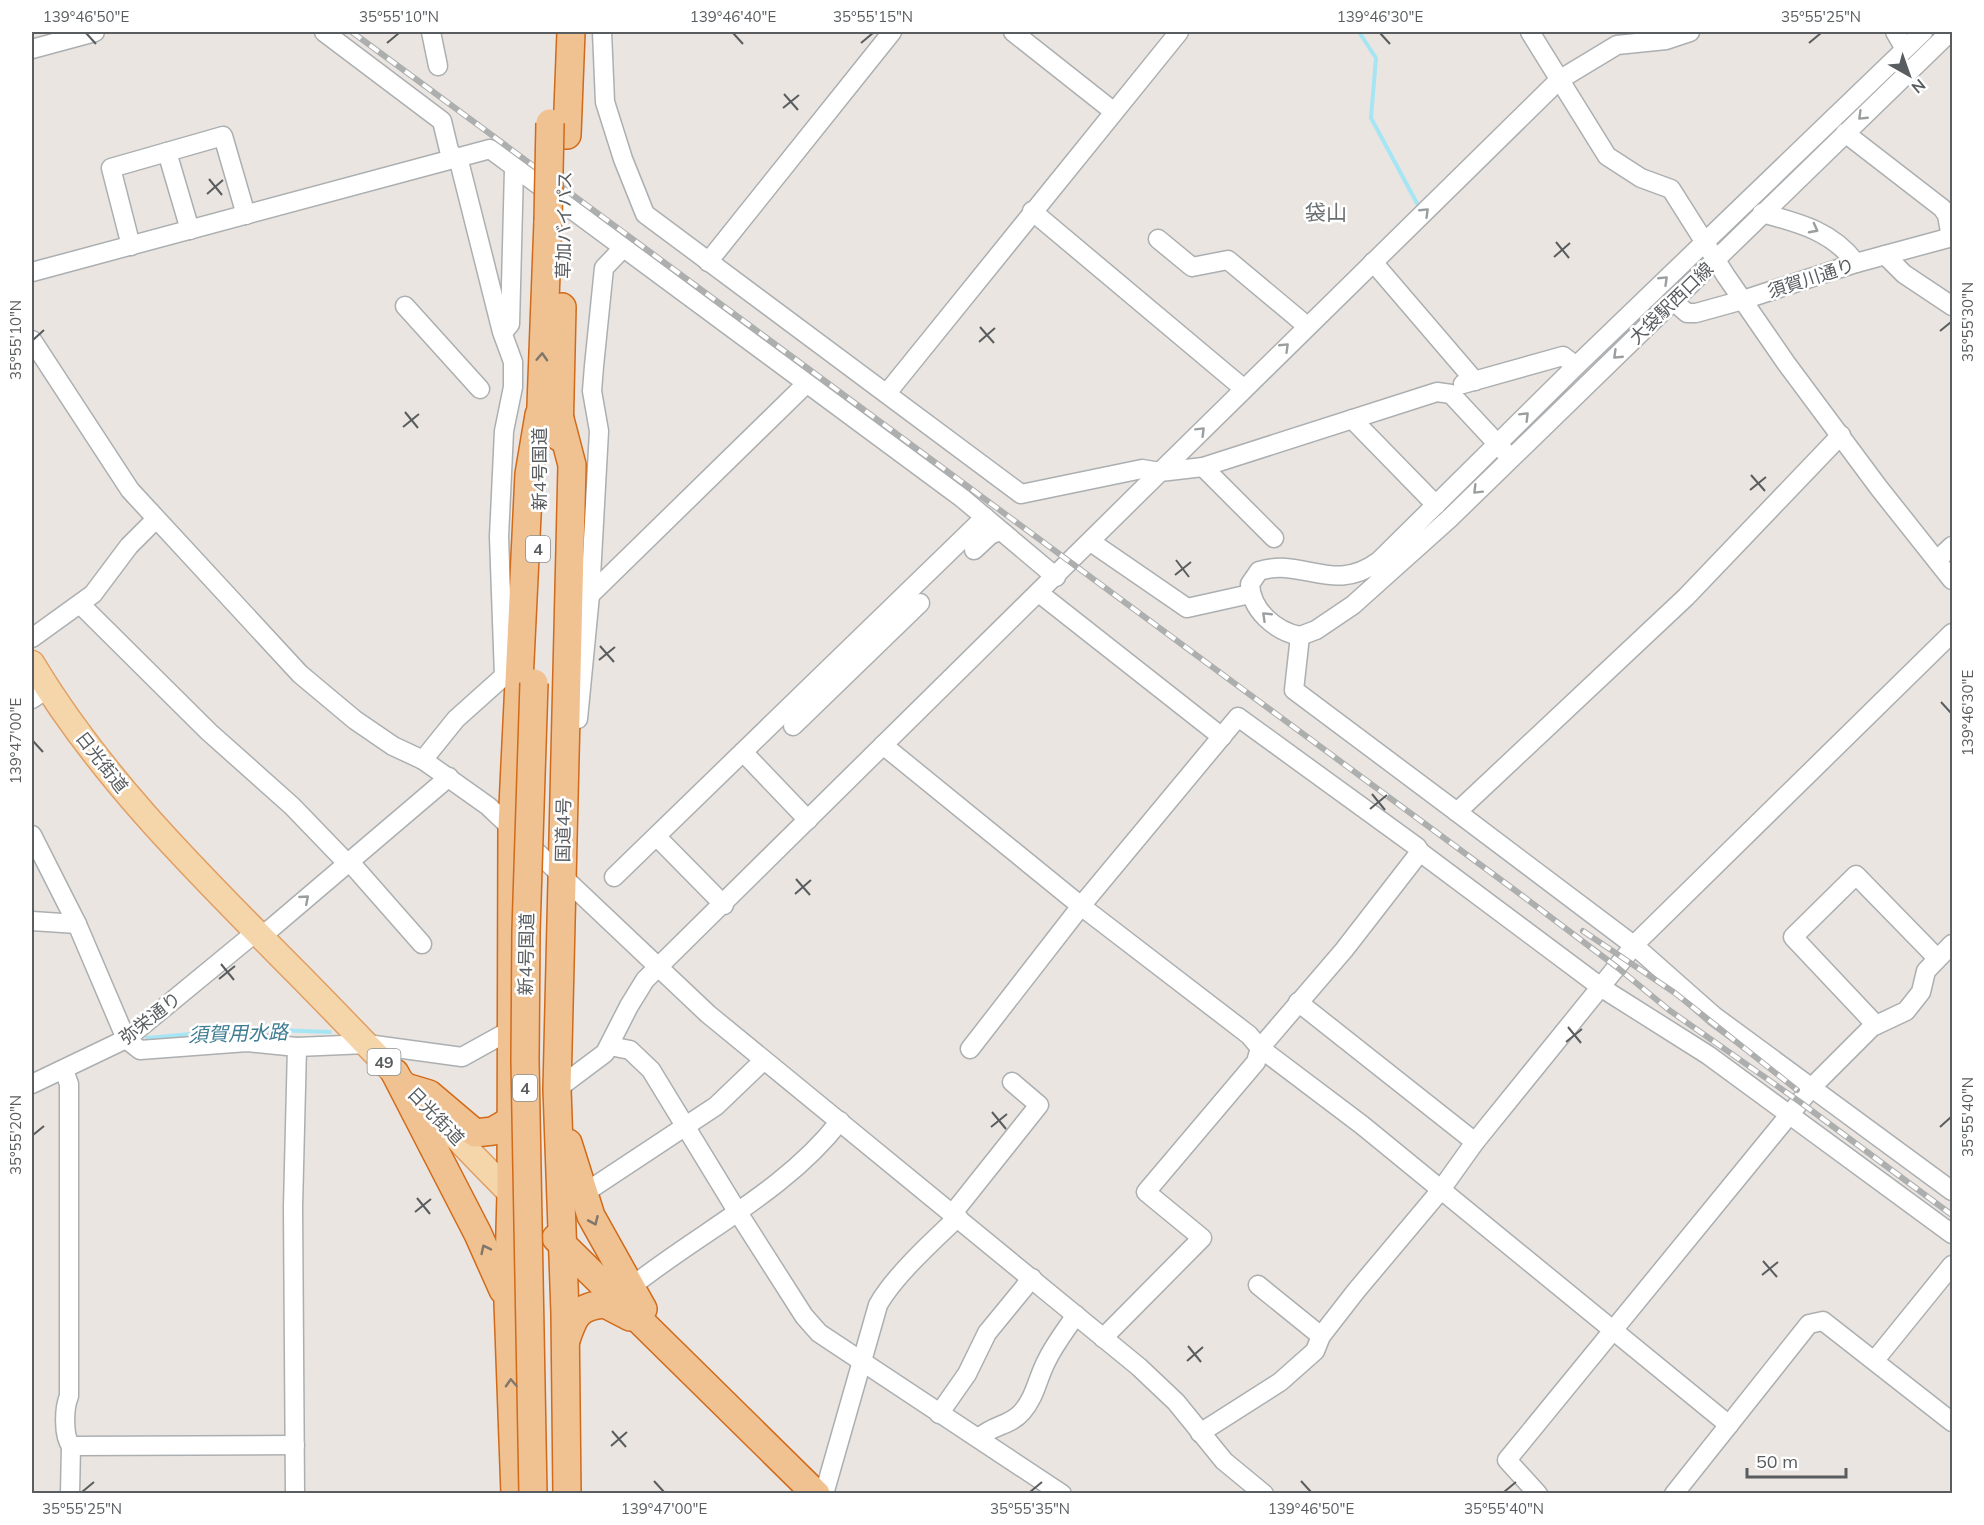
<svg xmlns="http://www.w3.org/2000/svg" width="1984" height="1525" font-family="Mulish,'Noto Sans JP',sans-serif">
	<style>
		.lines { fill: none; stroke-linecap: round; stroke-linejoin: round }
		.stream { stroke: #a6e5f4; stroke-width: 4 }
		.minor-casing { stroke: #acafb1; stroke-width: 21 }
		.major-casing { stroke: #e09e63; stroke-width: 27 }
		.highway-casing { stroke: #d16a19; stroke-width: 30 }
		.minor { stroke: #fff; stroke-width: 18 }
		.major { stroke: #f5d6aa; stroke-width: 24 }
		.highway { stroke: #f0c191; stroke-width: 27 }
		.rail-casing { stroke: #adaeae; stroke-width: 6 }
		.rail { stroke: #fff; stroke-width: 4; stroke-dasharray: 11; stroke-linecap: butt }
		.highway-bridge-casing { stroke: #d16a19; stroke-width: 30; stroke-linecap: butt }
		.highway-bridge { stroke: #f0c191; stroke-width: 27 }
		.oneway { stroke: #9b9e9f }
		.oneway2 { stroke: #7f766c }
		.ticks { fill: none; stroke: #595d5f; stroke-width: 2 }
		.labels { text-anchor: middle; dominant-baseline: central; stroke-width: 5; stroke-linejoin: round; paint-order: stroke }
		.shield { fill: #fff; stroke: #8b8e8f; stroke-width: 1.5 }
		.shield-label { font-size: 16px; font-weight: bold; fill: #595d5f }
		.street-label { font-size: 18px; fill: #595d5f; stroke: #fff }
		.water-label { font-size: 20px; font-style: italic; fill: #417d93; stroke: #fff }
		.quarter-label { font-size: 21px; fill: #6a6f71; stroke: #fff }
		.neatline { fill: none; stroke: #595d5f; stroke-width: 2 }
		.ticks-label { font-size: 15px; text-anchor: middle; fill: #595d5f }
	</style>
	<rect width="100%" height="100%" fill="#eae5e0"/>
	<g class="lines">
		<!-- stream -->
		<g class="stream">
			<polyline points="1359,32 1376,58 1371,118 1419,207"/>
			<polyline points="147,1038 246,1029 330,1032"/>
		</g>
		<defs>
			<g id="minor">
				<polyline points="324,32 442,121 449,150 460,165 502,332 513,362 513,387 504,431 499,537 504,676 456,719 423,760"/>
				<polyline points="431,32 438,66"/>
				<polyline points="602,32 605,102 623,159 645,214 1021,494 1142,469 1160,472 1559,80 1617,45 1666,40 1690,32"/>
				<polyline points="1013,32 1113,111"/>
				<polyline points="1530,32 1607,156 1641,178 1671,189 1726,276 1786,363 1879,488 1952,580"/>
				<polyline points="1895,32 1905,49"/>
				<path d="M1923,32L1576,366L1379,561C1333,595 1303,557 1259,571L1250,584C1251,610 1275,631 1300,636L1316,630L1353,605L1449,519L1950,32"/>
				<polyline points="32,49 95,32"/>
				<polyline points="1845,133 1942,208 1947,215 1951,238"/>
				<polyline points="167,152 190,230"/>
				<polyline points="1032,211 1243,388"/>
				<path d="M1762,213C1799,223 1832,231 1856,263"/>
				<polyline points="1158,239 1192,267 1228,260 1307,326"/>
				<polyline points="131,246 111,168 223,136 246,215"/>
				<polyline points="1885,255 1904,274 1952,306"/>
				<polyline points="708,262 892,32"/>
				<polyline points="1373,262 1475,381"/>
				<polyline points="32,272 490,149 962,498 1056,577"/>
				<polyline points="1673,301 1687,313 1696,313 1743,300 1856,263 1952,237"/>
				<polyline points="405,306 480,389"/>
				<polyline points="503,332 510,324 514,169"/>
				<polyline points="32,340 130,490 300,674 355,720 393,746 423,760 488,806 708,1014 1139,1367 1176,1402 1224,1461 1264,1494"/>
				<polyline points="1463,384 1563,356 1576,366"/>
				<polyline points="887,393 1179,32"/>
				<polyline points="1352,419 1436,505"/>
				<polyline points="1841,435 1686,597 1457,812 1636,947 1714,1016 1952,1191"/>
				<polyline points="1203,467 1274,538"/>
				<polyline points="1091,542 1187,608 1250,594"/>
				<polyline points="974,550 990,535 1000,531"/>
				<polyline points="1937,560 1952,546"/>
				<polyline points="1039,593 1222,737"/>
				<polyline points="590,595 806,384"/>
				<polyline points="81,605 209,732 292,806 347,863"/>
				<polyline points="1300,636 1294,690 1457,812"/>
				<polyline points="32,638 93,594 129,546 155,520"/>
				<polyline points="32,699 47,689"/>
				<polyline points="578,719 590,595 599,431 592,391 594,366 604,268 623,248"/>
				<polyline points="793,726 920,603"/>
				<polyline points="883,745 1081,906 1249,1035 1260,1048 1362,1125 1729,1425"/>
				<polyline points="743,752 808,820"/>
				<polyline points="32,835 77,924 126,1039 140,1050 247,1042 297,1047 367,1044 462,1057 509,1031"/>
				<polyline points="657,837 724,905"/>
				<polyline points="1420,852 1602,988 1708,1055 1952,1234"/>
				<polyline points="349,861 422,944"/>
				<polyline points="614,877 985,517"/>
				<polyline points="32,921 77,924"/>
				<polyline points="261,937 449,777"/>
				<polyline points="1298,1002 1475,1142"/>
				<polyline points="1876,1025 1793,937 1856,875 1937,958"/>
				<polyline points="610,1046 630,1050 651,1070 737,1211 804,1316 819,1333 1062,1494"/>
				<polyline points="970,1049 1081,906 1238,717 1417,847 1420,852 1344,950 1260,1048 1256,1062 1146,1192 1202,1238 1103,1338"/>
				<path d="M64,1070L69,1084V1396C64,1408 63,1436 71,1446L70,1494"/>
				<polyline points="32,1084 126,1039 256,932"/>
				<polyline points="557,1089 605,1053 629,1006 645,980 1160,472 1203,467 1437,392 1451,394 1505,452"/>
				<polyline points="583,1194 716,1106 763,1061"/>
				<polyline points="953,1213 1039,1105 1012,1082"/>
				<polyline points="1258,1285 1321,1336"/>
				<path d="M631,1287C700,1232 786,1191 840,1121"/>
				<polyline points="1875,1360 1952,1265"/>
				<polyline points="939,1414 967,1374 987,1333 1032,1278"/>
				<polyline points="1200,1433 1280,1382 1315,1351 1321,1336 1356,1291 1440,1191 1475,1142 1637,942 1952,633"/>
				<path d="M979,1438C992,1425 1010,1426 1022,1412C1035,1397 1037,1380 1046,1362C1054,1345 1065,1331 1076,1315"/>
				<polyline points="71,1446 295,1445"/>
				<polyline points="295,1494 293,1207 297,1047"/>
				<path d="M824,1494L878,1305C894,1276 934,1240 958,1217"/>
				<polyline points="1538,1494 1507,1460 1812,1087 1872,1027 1906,1011 1921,992 1926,971 1952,944"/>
				<polyline points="1674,1494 1809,1324 1823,1321 1952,1422"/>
			</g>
			<path id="major" d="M32,663C102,780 201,876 297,973C369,1046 439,1121 511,1194"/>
			<g id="highway">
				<polyline points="567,135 571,32"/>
				<polyline points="560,419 572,465 557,1089 565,1313 567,1494"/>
				<polyline points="540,432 548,221"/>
				<polyline points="559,437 562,307"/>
				<polyline points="395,1073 478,1234 503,1290"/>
				<polyline points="409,1088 429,1094 475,1133 493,1131 510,1121"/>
				<polyline points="568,1143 591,1216 643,1309"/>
				<polyline points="556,1238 816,1494"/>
				<path d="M566,1340C574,1316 578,1306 605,1304L630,1317"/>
				<polyline points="515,1494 508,1303 511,1194 512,827 529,474 539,415"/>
			</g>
		</defs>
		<!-- minor casing -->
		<use href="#minor" class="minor-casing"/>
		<!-- major casing -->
		<use href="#major" class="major-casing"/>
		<!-- highway casing -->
		<use href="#highway" class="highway-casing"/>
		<!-- minor -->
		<use href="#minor" class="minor"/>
		<!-- major -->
		<use href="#major" class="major"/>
		<!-- highway -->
		<use href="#highway" class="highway"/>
		<defs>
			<g id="rail">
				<polyline points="352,32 1516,891 1618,968 1669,1010 1800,1102 1952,1215"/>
				<polyline points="1583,931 1675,993 1797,1090"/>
			</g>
		</defs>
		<!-- rail casing -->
		<use href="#rail" class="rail-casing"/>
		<!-- rail -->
		<use href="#rail" class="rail"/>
		<defs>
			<g id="highway-bridge">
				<polyline points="548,221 550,123"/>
				<polyline points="533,1494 525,1060 526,931 534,683"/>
			</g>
		</defs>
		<!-- highway-bridge casing -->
		<use href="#highway-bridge" class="highway-bridge-casing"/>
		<!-- highway-bridge -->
		<use href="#highway-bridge" class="highway-bridge"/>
	</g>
	<!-- one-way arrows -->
	<defs><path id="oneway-chevron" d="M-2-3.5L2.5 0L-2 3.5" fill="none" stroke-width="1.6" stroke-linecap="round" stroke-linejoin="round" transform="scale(1.5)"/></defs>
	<g class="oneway">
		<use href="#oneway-chevron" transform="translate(1862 116) rotate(136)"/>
		<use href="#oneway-chevron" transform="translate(1425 212) rotate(-44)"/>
		<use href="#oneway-chevron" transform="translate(1814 229) rotate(28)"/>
		<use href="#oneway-chevron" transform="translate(1664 280) rotate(-44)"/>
		<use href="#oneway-chevron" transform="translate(1285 347) rotate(-44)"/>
		<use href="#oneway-chevron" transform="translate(1617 355) rotate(136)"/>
		<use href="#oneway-chevron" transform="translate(1525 416) rotate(-45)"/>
		<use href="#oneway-chevron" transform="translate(1201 431) rotate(-45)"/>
		<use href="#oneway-chevron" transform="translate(1477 490) rotate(135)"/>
		<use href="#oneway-chevron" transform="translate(1266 616) rotate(-136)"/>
		<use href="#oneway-chevron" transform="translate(305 899) rotate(-41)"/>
	</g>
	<g class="oneway2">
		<use href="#oneway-chevron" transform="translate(542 357) rotate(-87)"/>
		<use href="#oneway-chevron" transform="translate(594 1221) rotate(66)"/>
		<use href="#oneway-chevron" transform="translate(485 1249) rotate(-116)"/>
		<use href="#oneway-chevron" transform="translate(511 1383) rotate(-93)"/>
	</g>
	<!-- ticks -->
	<path class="ticks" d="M86,33L96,44M733,33L743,44M1380,33L1390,44M387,43L399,33M861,43L873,33M1809,43L1821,33M784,94L798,110M783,108L799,95M209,179L222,195M207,194L223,180M1556,242L1569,258M1554,257L1570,243M980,327L994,343M1940,331L1951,322M33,340L44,330M979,342L995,328M405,412L418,428M403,427L419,414M1751,475L1765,491M1750,490L1766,477M1176,560L1189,577M1175,575L1191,562M600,646L614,662M599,660L615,647M1941,702L1951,713M33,741L43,752M1372,794L1385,810M1370,809L1387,795M796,879L810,895M795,894L811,880M221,964L234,980M219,979L235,966M1568,1027L1581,1043M1566,1042L1582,1029M992,1112L1006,1129M991,1127L1007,1114M1940,1127L1951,1117M33,1135L44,1126M417,1198L430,1214M415,1212L431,1199M1763,1261L1777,1277M1762,1275L1778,1262M1188,1346L1201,1362M1187,1361L1203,1347M612,1431L626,1447M611,1446L627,1432M654,1481L664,1492M1301,1481L1311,1492M82,1492L94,1482M1030,1492L1042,1482M1504,1492L1516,1482"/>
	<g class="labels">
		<!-- shield labels -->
		<g class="shield">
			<rect x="526" y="536" width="24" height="26" rx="4.5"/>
			<rect x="367.5" y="1049" width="33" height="26" rx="4.5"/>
			<rect x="513" y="1075" width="24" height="26" rx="4.5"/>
		</g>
		<g class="shield-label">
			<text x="538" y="549">4</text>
			<text x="384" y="1062">49</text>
			<text x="525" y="1088">4</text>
		</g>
		<!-- street labels -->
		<g class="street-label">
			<text transform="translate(564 225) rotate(-89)">草加バイパス</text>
			<text transform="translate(1811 278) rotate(-18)">須賀川通り</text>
			<text transform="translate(1671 303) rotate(-44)">大袋駅西口線</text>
			<text transform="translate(539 469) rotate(-90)">新4号国道</text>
			<text transform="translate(102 762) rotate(52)">日光街道</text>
			<text transform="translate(563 830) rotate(-89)">国道4号</text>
			<text transform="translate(526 954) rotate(-89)">新4号国道</text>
			<text transform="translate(150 1018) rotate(-38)">弥栄通り</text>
			<text transform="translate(436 1116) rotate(46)">日光街道</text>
		</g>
		<!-- water labels -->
		<g class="water-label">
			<text transform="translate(238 1033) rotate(-2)">須賀用水路</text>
		</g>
		<!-- quarter labels -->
		<g class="quarter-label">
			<text x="1326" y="212">袋山</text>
		</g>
	</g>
	<!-- border -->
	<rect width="1984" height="1525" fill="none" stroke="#ffffff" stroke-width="66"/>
	<!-- north arrow -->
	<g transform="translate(1909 75) rotate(140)" stroke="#ffffff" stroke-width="4.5" paint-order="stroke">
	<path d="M0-4.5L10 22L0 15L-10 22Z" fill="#595d5f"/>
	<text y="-9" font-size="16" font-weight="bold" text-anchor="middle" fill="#595d5f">N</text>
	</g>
	<!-- scale -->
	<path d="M1747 1468v9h99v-9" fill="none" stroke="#595d5f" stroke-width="3"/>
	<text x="1756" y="1468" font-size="18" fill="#595d5f" stroke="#ffffff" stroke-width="4.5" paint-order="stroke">50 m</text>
	<rect x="33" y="33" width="1918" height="1459" class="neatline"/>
	<g class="ticks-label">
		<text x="86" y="22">139°46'50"E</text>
		<text x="399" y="22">35°55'10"N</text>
		<text x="733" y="22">139°46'40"E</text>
		<text x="873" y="22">35°55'15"N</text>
		<text x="1380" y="22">139°46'30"E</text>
		<text x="1821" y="22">35°55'25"N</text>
		<text transform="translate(1968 322) rotate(-90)" y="5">35°55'30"N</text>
		<text transform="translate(16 340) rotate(-90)" y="5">35°55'10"N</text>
		<text transform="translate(1968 713) rotate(-90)" y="5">139°46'30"E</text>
		<text transform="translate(16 741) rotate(-90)" y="5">139°47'00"E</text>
		<text transform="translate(1968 1117) rotate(-90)" y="5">35°55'40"N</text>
		<text transform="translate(16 1135) rotate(-90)" y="5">35°55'20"N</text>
		<text x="82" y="1514">35°55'25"N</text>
		<text x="664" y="1514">139°47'00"E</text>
		<text x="1030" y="1514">35°55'35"N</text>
		<text x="1311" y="1514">139°46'50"E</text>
		<text x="1504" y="1514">35°55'40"N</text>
	</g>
</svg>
